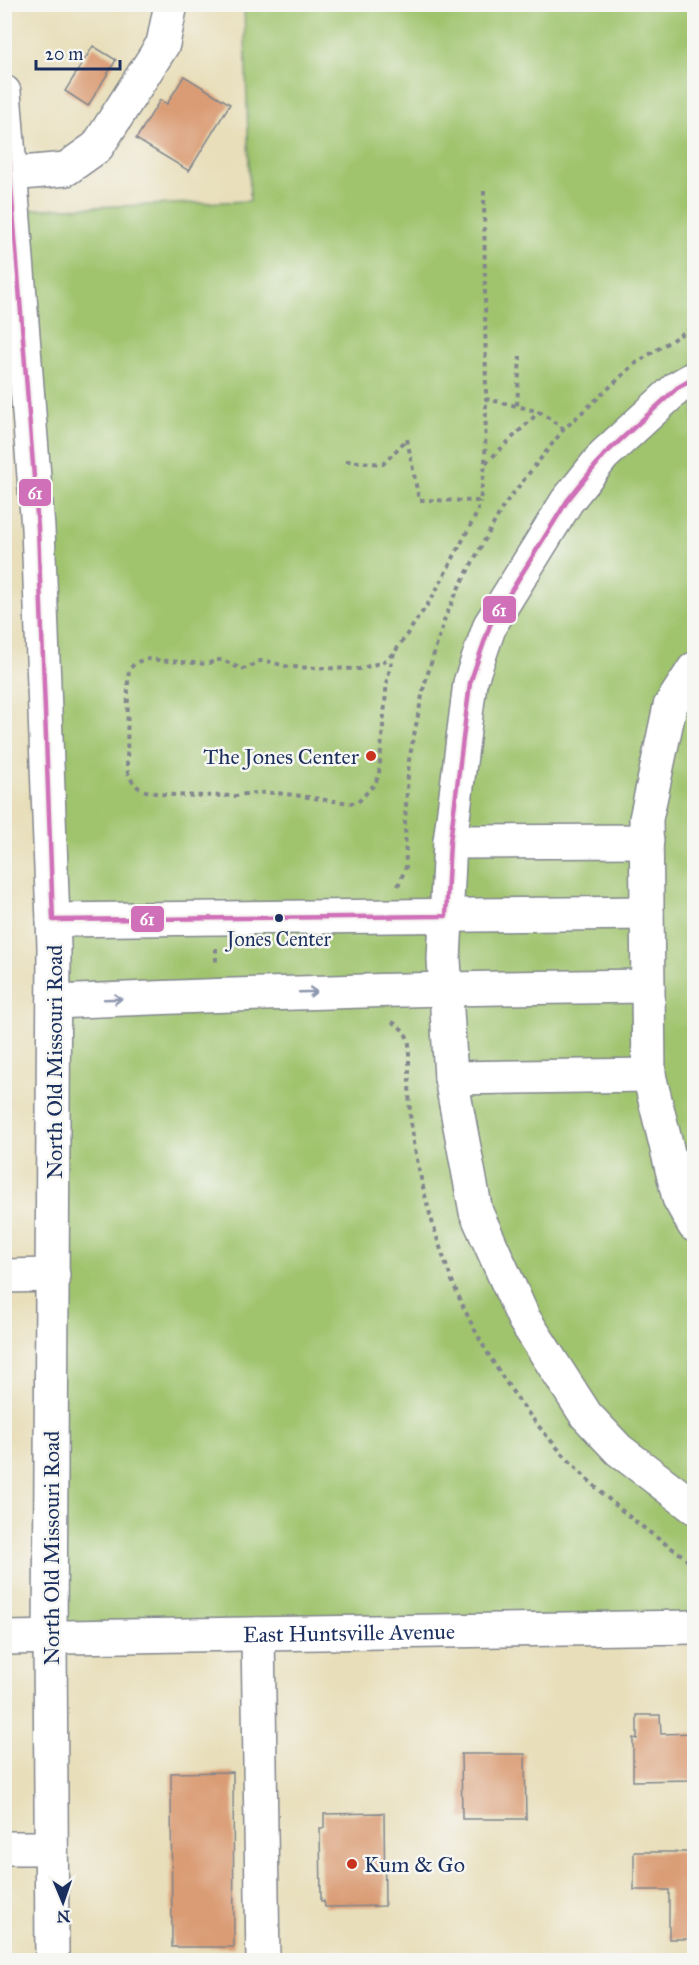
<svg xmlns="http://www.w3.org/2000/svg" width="699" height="1965" font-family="'IM FELL Great Primer',serif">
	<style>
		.green { fill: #a0c46e; stroke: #5e7a66; stroke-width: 1.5 }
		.building { fill: #da9c74 }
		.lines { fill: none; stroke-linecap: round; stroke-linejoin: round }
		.minor-casing { stroke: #82868c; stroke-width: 36 }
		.major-casing { stroke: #82868c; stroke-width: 36 }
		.path { stroke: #82868c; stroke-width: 4; stroke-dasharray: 4.5 4.5; stroke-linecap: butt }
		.minor { stroke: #fff; stroke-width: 33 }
		.major { stroke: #fff; stroke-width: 33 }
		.bus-1-casing { stroke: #f6f6f2; stroke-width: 9 }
		.bus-1 { stroke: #cf70b8; stroke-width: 4.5 }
		.oneway { stroke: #8d97ae }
		.poi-dot { fill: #c8321e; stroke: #f6f6f2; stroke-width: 2 }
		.bus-dot { fill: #1b2f5e; stroke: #f6f6f2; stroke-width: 2 }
		.labels { text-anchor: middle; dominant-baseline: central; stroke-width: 5; stroke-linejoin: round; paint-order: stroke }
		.bus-label { font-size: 20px; fill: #1b2f5e; stroke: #f6f6f2 }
		.poi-label { font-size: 22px; fill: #1b2f5e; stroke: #f6f6f2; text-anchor: end }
		.street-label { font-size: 22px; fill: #1b2f5e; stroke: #f6f6f2 }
		.line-badge { stroke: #f6f6f2; stroke-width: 2 }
		.badge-label { font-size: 16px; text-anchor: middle; font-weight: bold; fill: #fff }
	</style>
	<rect width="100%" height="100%" fill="#f6f6f2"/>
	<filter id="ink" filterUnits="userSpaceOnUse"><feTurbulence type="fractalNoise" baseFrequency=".0167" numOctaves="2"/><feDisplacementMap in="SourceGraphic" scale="12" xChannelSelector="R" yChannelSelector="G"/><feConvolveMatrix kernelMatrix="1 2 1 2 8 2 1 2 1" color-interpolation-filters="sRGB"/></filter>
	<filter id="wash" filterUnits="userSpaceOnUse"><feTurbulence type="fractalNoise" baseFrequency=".008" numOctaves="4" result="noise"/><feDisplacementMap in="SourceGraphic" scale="24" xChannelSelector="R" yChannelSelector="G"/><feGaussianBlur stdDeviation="1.35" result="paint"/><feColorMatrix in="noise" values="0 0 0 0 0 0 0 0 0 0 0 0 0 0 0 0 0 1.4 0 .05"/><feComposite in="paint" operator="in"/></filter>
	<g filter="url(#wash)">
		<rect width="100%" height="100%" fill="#e8deb9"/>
		<!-- green -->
		<polygon class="green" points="244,5 694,5 694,1627 50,1637 54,1002 14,210 250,201"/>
		<g id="blocks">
			<!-- building -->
			<g class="building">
				<polygon points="93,46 116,60 88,106 65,91"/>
				<polygon points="184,76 230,104 189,171 136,139 160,100 167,104"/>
				<polygon points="637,1715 660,1715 661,1734 694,1733 694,1780 633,1781 633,1738 637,1739"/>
				<polygon points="461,1754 525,1754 526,1819 462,1819"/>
				<polygon points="233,1772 234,1947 172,1947 171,1773"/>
				<polygon points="384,1813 385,1906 325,1907 324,1901 321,1901 320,1828 324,1828 324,1814"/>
				<polygon points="634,1852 694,1852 694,1939 669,1939 669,1890 634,1890"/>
			</g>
		</g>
	</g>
	<g filter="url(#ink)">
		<use href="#blocks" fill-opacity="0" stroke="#82868c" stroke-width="1.5"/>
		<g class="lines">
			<defs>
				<g id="minor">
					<polyline points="11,174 66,169 97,147 163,44 171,4"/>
					<polyline points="450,842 647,841"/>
					<polyline points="53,920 647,913"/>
					<path d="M54,1002C252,993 450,988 648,986"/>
					<polyline points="649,1075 646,819 670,706 694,669"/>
					<polyline points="451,1078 444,959 450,842 470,683 490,625 567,501 604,455 677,388 694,378"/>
					<polyline points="694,1225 679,1198 649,1075 451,1078 476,1212 524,1319 586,1415 619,1450 694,1507"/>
					<polyline points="4,1276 53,1275"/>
					<polyline points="258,1634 263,1960"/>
					<polyline points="4,1848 51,1848"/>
				</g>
				<g id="major">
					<polyline points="4,92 38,528 54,947 50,1637 52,1960"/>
					<path id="s1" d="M4,1638L694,1627"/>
				</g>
			</defs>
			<!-- minor casing -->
			<use href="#minor" class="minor-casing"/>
			<!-- major casing -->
			<use href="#major" class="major-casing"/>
			<!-- path -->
			<g class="path">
				<polyline points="484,191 486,399 517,406"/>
				<polyline points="520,356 517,406 540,412 564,429"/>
				<polyline points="346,461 383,464 407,439 419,500 480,501 485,464 486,399"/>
				<polyline points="486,463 539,412"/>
				<path d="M394,653L387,680L379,774L375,784L357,803C318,802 275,786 236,796C214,795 159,798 141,789C133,785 130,778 127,770L128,680L129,670L135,663L145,659L207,664L217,660H223L241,669L247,668L260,661H267L289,667L359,669L383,662L394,653L432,598L477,513L480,501"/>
				<polyline points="398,886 406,867 405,820 409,760 424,686 445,618 459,587 504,505 564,429 636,363 694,326"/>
				<polyline points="216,948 216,965"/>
				<path d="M392,1022C398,1025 404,1030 407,1037C410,1042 409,1050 409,1055C409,1075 409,1095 410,1114C415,1159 426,1204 440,1247C480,1373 572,1483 682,1555C687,1559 689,1564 694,1567"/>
			</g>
			<!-- minor -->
			<use href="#minor" class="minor"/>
			<!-- major -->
			<use href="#major" class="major"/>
			<defs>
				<polyline id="bus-1" points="4,98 38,528 53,920 446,916 450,842 470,683 490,625 567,501 604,455 677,388 694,378"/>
			</defs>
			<!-- bus-1 casing -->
			<use href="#bus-1" class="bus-1-casing"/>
			<!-- bus-1 -->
			<use href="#bus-1" class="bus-1"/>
		</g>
		<!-- one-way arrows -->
		<defs><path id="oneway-shaft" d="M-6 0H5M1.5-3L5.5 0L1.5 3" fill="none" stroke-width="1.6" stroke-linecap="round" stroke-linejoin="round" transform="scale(1.5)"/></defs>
		<g class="oneway">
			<use href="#oneway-shaft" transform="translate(308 992) rotate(-2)"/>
			<use href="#oneway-shaft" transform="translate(113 999) rotate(-2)"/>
		</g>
	</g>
	<!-- markers -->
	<g class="poi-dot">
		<circle cx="371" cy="756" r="6"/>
		<circle cx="352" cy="1864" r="6"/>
	</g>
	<circle class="bus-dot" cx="279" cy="918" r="5"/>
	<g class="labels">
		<!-- bus labels -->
		<g class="bus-label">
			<text x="279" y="939">Jones Center</text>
		</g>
		<!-- poi labels -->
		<g class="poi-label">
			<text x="359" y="756">The Jones Center</text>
			<text x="364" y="1864" text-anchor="start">Kum &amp; Go</text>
		</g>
		<!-- street labels -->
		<g class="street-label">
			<text transform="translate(54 1062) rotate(-90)">North Old Missouri Road</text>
			<text transform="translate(51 1548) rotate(-90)">North Old Missouri Road</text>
			<text stroke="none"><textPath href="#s1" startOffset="345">East Huntsville Avenue</textPath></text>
		</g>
	</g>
	<g class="line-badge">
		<rect x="18" y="478" width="34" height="29" rx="6" fill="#cf70b8"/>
		<rect x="482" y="595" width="35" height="29" rx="6" fill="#cf70b8"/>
		<rect x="130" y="905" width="35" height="28" rx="6" fill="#cf70b8"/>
	</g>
	<g class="badge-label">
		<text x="35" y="499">61</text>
		<text x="499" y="616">61</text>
		<text x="147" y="925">61</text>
	</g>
	<!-- margin -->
	<rect width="699" height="1965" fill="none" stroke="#f6f6f2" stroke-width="24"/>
	<!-- north arrow -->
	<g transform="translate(63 1902) rotate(178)" stroke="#f6f6f2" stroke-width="4.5" paint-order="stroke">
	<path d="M0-4.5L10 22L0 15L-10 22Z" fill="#1b2f5e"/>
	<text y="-9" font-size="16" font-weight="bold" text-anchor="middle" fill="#1b2f5e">N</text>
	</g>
	<!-- scale -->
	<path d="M36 60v9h84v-9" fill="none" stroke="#1b2f5e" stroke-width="3"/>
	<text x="45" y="60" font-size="18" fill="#1b2f5e" stroke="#f6f6f2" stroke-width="4.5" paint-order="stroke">20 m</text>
</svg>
